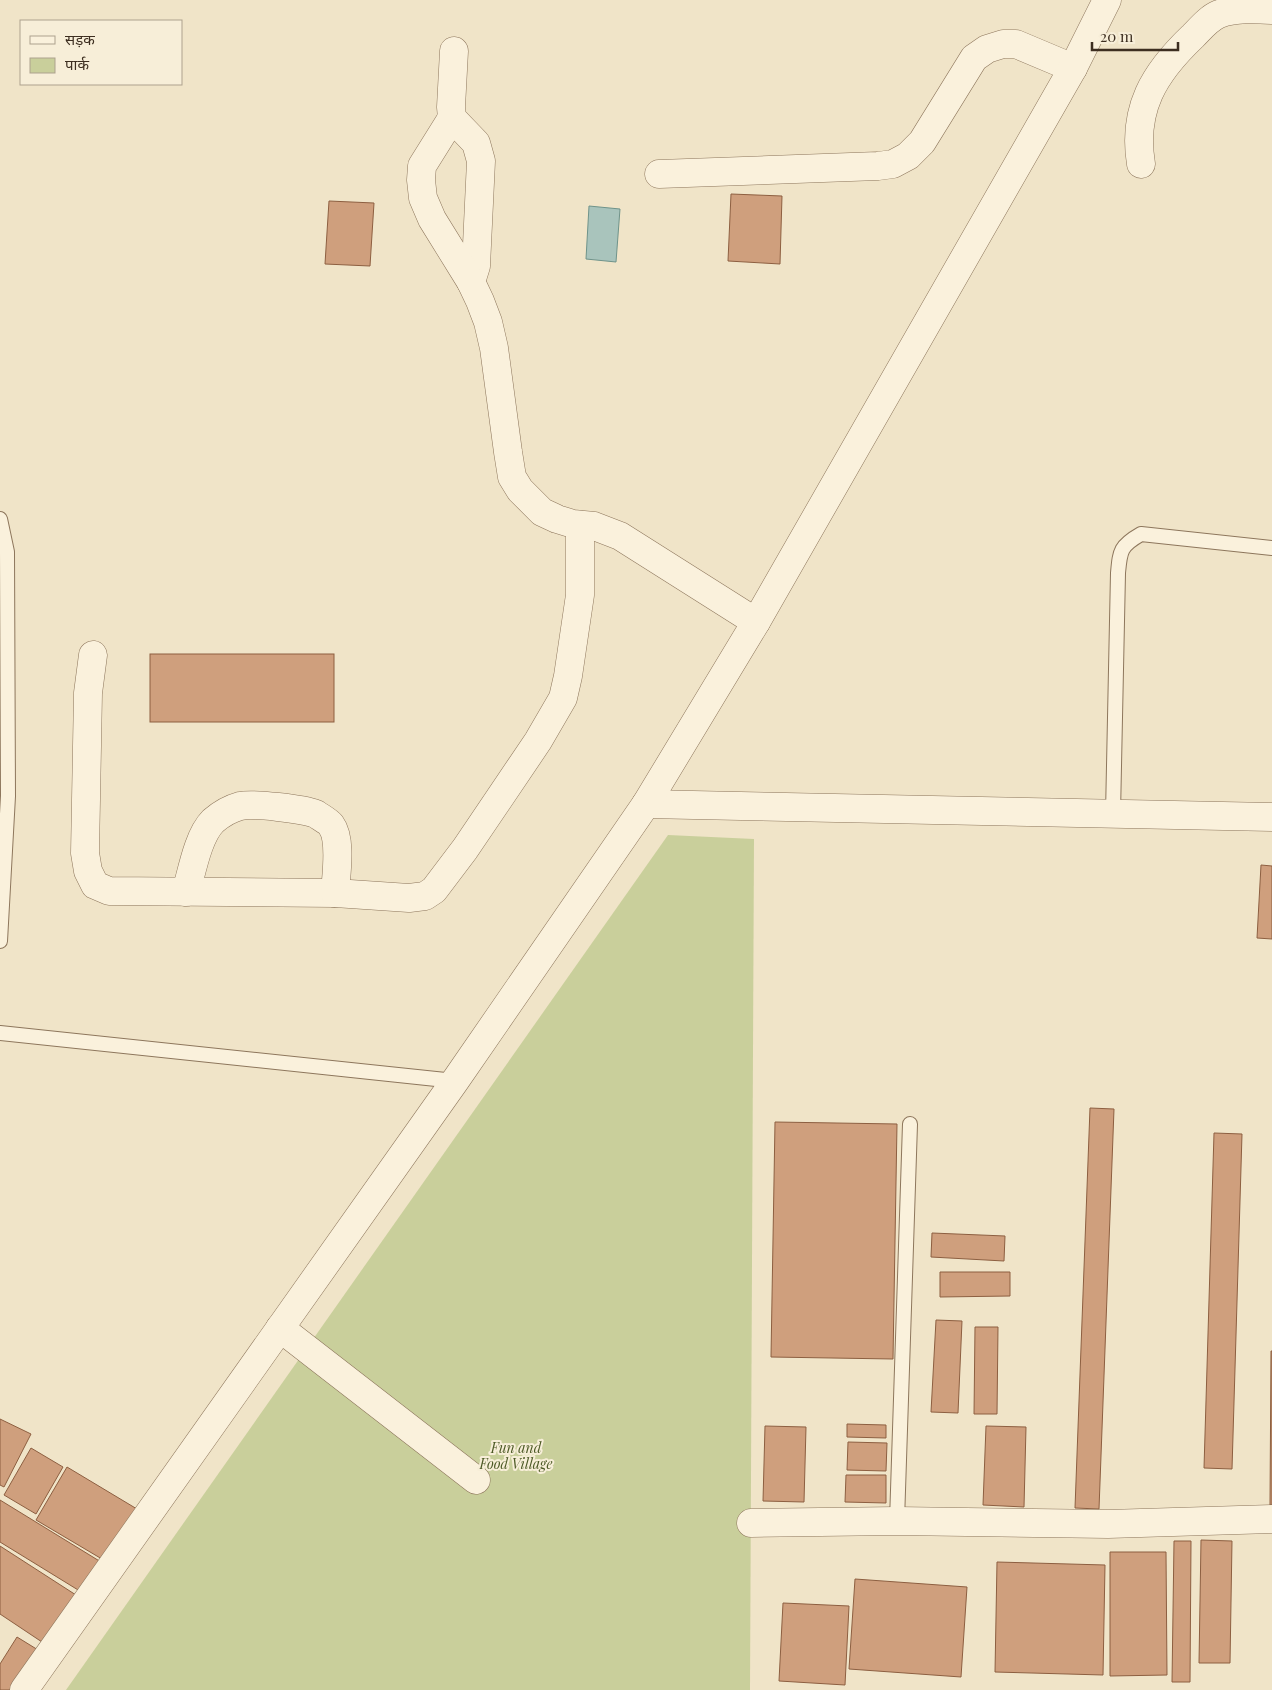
<svg xmlns="http://www.w3.org/2000/svg" width="1272" height="1690" font-family="'Playfair Display','Noto Sans Devanagari',serif">
	<style>
		.green { fill: #c9cf9b }
		.water { fill: #a9c4bc; stroke: #6f938a }
		.building { fill: #cf9f7d; stroke: #8d5f41 }
		.lines { fill: none; stroke-linecap: round; stroke-linejoin: round }
		.lane-casing { stroke: #8d765c; stroke-width: 16 }
		.street-casing { stroke: #8d765c; stroke-width: 29 }
		.lane { stroke: #faf1dc; stroke-width: 14 }
		.street { stroke: #faf1dc; stroke-width: 28 }
		.labels { text-anchor: middle; dominant-baseline: central; stroke-width: 4; stroke-linejoin: round; paint-order: stroke }
		.park-label { font-size: 14px; font-style: italic; fill: #4d5a26; stroke: #f7eed8 }
	</style>
	<rect width="100%" height="100%" fill="#f0e4c8"/>
	<!-- green -->
	<polygon class="green" points="668,835 754,839 750,1690 66,1690"/>
	<!-- water -->
	<polygon class="water" points="589,206 620,209 616,262 586,259"/>
	<!-- building -->
	<g class="building">
		<polygon points="731,194 782,196 780,264 728,261"/>
		<polygon points="329,201 374,203 370,266 325,264"/>
		<rect x="150" y="654" width="184" height="68"/>
		<polygon points="1261,865 1272,866 1272,939 1257,938"/>
		<polygon points="1090,1108 1114,1109 1099,1509 1075,1508"/>
		<polygon points="775,1122 897,1124 893,1359 771,1357"/>
		<polygon points="1214,1133 1242,1134 1232,1469 1204,1468"/>
		<polygon points="932,1233 1005,1236 1004,1261 931,1257"/>
		<polygon points="940,1272 1010,1272 1010,1296 940,1297"/>
		<polygon points="936,1320 962,1321 958,1413 931,1412"/>
		<polygon points="975,1327 998,1327 997,1414 974,1414"/>
		<polygon points="1271,1351 1272,1351 1272,1505 1270,1505"/>
		<polygon points="0,1419 31,1434 4,1487 0,1485"/>
		<polygon points="847,1424 886,1425 886,1438 847,1437"/>
		<polygon points="765,1426 806,1427 804,1502 763,1501"/>
		<polygon points="986,1426 1026,1427 1024,1507 983,1505"/>
		<polygon points="848,1442 887,1443 886,1471 847,1470"/>
		<polygon points="31,1448 63,1467 36,1514 4,1495"/>
		<polygon points="67,1467 137,1509 107,1562 36,1520"/>
		<polygon points="846,1475 886,1475 886,1503 845,1502"/>
		<polygon points="0,1500 101,1562 83,1593 0,1542"/>
		<polygon points="1201,1540 1232,1541 1230,1663 1199,1663"/>
		<polygon points="1174,1541 1191,1541 1190,1682 1172,1682"/>
		<polygon points="0,1546 76,1595 45,1644 0,1614"/>
		<polygon points="1110,1552 1166,1552 1167,1675 1110,1676"/>
		<polygon points="997,1562 1105,1565 1103,1675 995,1672"/>
		<polygon points="855,1579 967,1587 961,1677 849,1669"/>
		<polygon points="783,1603 849,1606 845,1685 779,1681"/>
		<polygon points="17,1637 43,1653 20,1690 0,1690 0,1664"/>
	</g>
	<g class="lines">
		<defs>
			<g id="lane">
				<polyline points="0,519 7,552 8,796 0,941"/>
				<path d="M1113,814L1118,573C1120,551 1120,546 1141,534L1272,548"/>
				<polyline points="0,1033 455,1081"/>
				<polyline points="897,1521 910,1124"/>
			</g>
			<g id="street">
				<polyline points="454,51 451,107 452,118 476,143 481,161 476,266 471,282"/>
				<polyline points="452,118 422,166 421,180 423,198 432,219 471,282 480,301 488,322 494,348 508,452 512,477 520,490 542,512 557,519 573,524 594,526 620,536 756,622"/>
				<path d="M1141,164C1132,109 1154,73 1193,36C1200,29 1209,18 1219,14C1236,8 1255,9 1272,10"/>
				<polyline points="659,174 878,166 893,164 908,156 922,142 974,58 987,49 1003,44 1016,44 1073,68"/>
				<polyline points="93,655 88,693 85,853 88,871 95,885 109,891 335,893 409,898 425,896 434,890 465,849 538,741 563,698 568,676 580,595 580,525"/>
				<polyline points="646,804 1272,817"/>
				<path d="M186,892C192,871 198,836 213,821C221,814 229,809 240,806C253,803 303,809 316,814C320,817 328,821 331,825C342,840 336,875 335,893"/>
				<polyline points="280,1328 476,1480"/>
				<polyline points="751,1523 897,1521 1108,1524 1272,1519"/>
				<polyline points="24,1690 455,1081 646,804 756,622 1073,68 1107,0"/>
			</g>
		</defs>
		<!-- lane casing -->
		<use href="#lane" class="lane-casing"/>
		<!-- street casing -->
		<use href="#street" class="street-casing"/>
		<!-- lane -->
		<use href="#lane" class="lane"/>
		<!-- street -->
		<use href="#street" class="street"/>
	</g>
	<g class="labels">
		<!-- park labels -->
		<g class="park-label">
			<text x="516" y="1447">Fun and<tspan x="516" dy="16">Food Village</tspan></text>
		</g>
	</g>
	<!-- legend -->
	<rect x="20" y="20" width="162" height="65" fill="#f7eed8" stroke="#ada18e"/>
	<rect x="30" y="36" width="25" height="8" fill="#faf1dc" stroke="#ada18e"/>
	<text x="65" y="45" font-size="15" fill="#3d2e20">सड़क</text>
	<rect x="30" y="58" width="25" height="15" fill="#c9cf9b" stroke="#ada18e"/>
	<text x="65" y="70" font-size="15" fill="#3d2e20">पार्क</text>
	<!-- scale -->
	<path d="M1092 42v8h86v-8" fill="none" stroke="#3d2e20" stroke-width="2.5"/>
	<text x="1100" y="42" font-size="15" fill="#3d2e20" stroke="#f7eed8" stroke-width="4" paint-order="stroke">20 m</text>
</svg>
